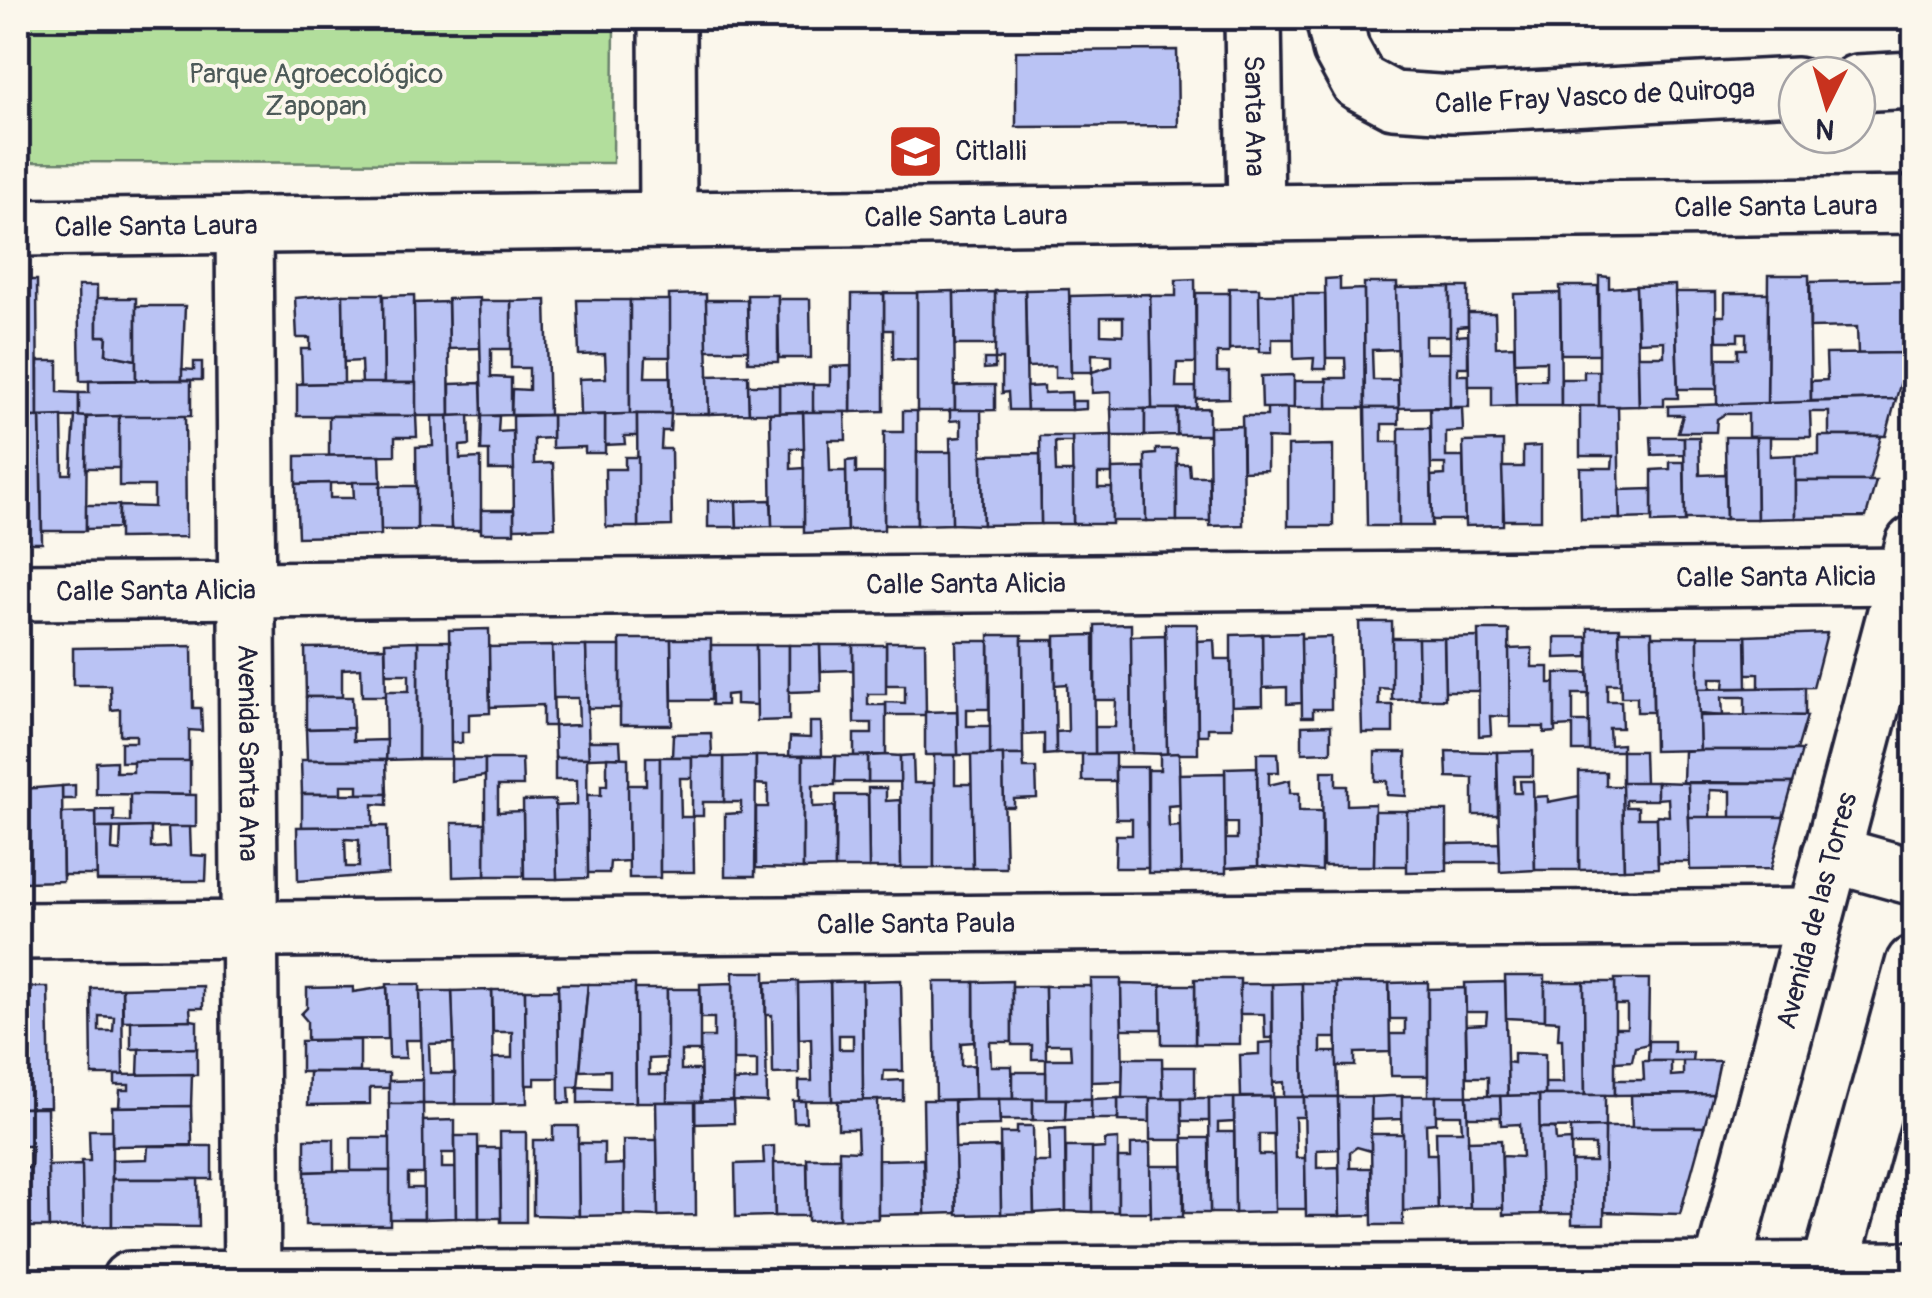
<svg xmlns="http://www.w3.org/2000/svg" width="1932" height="1298" font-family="Pangolin,sans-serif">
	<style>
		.green { fill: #b2de9c; stroke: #6a806c; stroke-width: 2.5 }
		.building { fill: #bac3f4; stroke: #22223b; stroke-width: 2.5; fill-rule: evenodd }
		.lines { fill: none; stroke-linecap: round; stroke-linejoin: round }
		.minor-casing { stroke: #22223b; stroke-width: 62 }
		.minor { stroke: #fbf7ec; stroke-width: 55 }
		.labels { text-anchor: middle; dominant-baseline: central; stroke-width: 8; stroke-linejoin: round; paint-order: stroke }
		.park-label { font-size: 28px; fill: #4d5a58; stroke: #fbf7ec }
		.street-label { font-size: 28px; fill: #22223b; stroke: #fbf7ec }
		.poi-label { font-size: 28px; fill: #22223b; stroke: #fbf7ec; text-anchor: start }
	</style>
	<rect width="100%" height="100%" fill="#fbf7ec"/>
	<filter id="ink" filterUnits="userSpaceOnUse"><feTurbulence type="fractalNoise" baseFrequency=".01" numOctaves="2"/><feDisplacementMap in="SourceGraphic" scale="20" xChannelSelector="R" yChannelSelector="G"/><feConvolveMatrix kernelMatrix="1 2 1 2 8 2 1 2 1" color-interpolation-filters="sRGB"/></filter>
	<g filter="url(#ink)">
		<!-- green -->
		<polygon class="green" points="19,18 614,18 613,163 19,162"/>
		<!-- building -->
		<g class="building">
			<polygon points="1177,50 1178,126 1016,127 1016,51"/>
			<polygon points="1768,275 1809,275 1811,405 1767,405"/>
			<polygon points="1599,276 1609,277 1609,288 1636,286 1639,406 1599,407"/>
			<polygon points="1340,278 1340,290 1364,289 1365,408 1327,408 1326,378 1346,378 1345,358 1326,358 1326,354 1325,279"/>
			<polygon points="1195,279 1196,363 1177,363 1176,387 1196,387 1196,409 1152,409 1150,296 1176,296 1176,280"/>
			<polygon points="18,280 37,280 38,417 18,417"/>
			<polygon points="1914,280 1914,330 1909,353 1858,354 1857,327 1810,328 1810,282"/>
			<polygon points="1364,283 1397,283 1398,349 1372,350 1373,380 1398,380 1399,408 1365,408"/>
			<polygon points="1675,285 1678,398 1664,398 1664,406 1639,406 1638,356 1664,356 1664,341 1638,342 1636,286"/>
			<polygon points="78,286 97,286 97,336 107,336 106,354 136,360 136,380 80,381"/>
			<polygon points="1560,286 1598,286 1599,354 1561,354"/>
			<polygon points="1450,287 1450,336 1425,336 1425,353 1450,353 1450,407 1399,408 1396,288"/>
			<polygon points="1450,287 1468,287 1468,326 1457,327 1457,336 1468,335 1468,367 1458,367 1458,375 1469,375 1469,407 1450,407"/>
			<polygon points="1229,288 1259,288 1261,348 1229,349"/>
			<polygon points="1069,289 1071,378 1055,378 1055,366 1027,367 1025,290"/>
			<polygon points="1025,290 1027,410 1009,410 1008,392 1002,393 1002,359 995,359 995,291"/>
			<polygon points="954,291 955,411 917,411 917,292"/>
			<polygon points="995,292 995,345 955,345 954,293"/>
			<polygon points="1675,292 1716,292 1717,389 1678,389"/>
			<polygon points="917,293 917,360 893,359 893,330 884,330 884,293"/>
			<polygon points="1196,293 1229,293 1229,353 1217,353 1217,372 1229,372 1229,398 1196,399"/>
			<polygon points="1560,293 1561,406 1516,406 1516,380 1546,380 1546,361 1515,362 1514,294"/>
			<polygon points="1725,293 1768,293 1767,405 1717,405 1717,358 1738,358 1738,349 1746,349 1746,333 1738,333 1738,341 1717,341 1716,316 1725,316"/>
			<polygon points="343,294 344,383 302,384 301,349 310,349 310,338 297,338 295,298"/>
			<polygon points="343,294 383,294 384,383 362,384 361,361 344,362"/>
			<polygon points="706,294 709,414 671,414 669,295"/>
			<polygon points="852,294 884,294 884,411 851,412"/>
			<path d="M1150,294L1152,409H1111V392L1092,393V372H1071L1070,296ZM1101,317H1123V335L1101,334ZM1092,354L1112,355V366L1092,372Z"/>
			<polygon points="1259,294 1293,294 1294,339 1272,339 1272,352 1260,352"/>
			<polygon points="1293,294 1325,294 1326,369 1313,369 1314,358 1294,359"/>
			<polygon points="414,295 416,383 384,383 383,296"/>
			<polygon points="747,295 778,295 778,362 748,362"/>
			<polygon points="97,298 136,298 136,360 106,354 107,336 97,336"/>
			<polygon points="480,298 480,348 449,349 448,299"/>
			<polygon points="778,299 810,299 811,358 779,358"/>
			<polygon points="546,300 549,415 511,415 512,389 529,390 529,368 511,368 511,301"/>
			<polygon points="577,300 630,300 630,414 580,415 579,379 606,378 605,354 579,355"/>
			<polygon points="630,300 670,300 670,357 646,357 645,377 670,377 671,414 630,414"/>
			<polygon points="706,300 747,300 748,350 707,350"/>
			<polygon points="479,301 511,301 511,349 491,349 491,377 511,378 511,415 482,416"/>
			<polygon points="448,302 450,416 416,416 414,303"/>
			<polygon points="136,306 185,306 182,380 136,380"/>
			<polygon points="1468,313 1495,313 1496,347 1514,346 1516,406 1492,407 1492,386 1469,386"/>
			<polygon points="1909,353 1896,399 1811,401 1811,381 1827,380 1826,354"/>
			<polygon points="984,359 995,359 995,368 984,369"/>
			<polygon points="38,361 58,361 58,392 79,393 79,417 38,417"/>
			<polygon points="194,362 202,362 202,380 182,380 182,369 194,370"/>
			<polygon points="851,366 851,412 813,412 812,385 830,385 830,367"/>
			<polygon points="1584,371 1599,371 1599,407 1561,406 1561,379 1584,379"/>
			<polygon points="748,375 749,413 709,414 708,376"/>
			<polygon points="1294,375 1294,408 1262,408 1261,376"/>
			<polygon points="191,380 191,416 79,417 79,393 89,393 89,381"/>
			<rect x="1294" y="381" width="33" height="27"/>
			<polygon points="344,383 416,383 416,416 297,416 297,384"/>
			<polygon points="481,383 482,416 450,416 450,384"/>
			<polygon points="813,384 813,412 779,413 779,385"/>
			<polygon points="748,385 779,385 779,413 749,413"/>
			<polygon points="977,385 995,385 995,410 955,411 955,386"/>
			<polygon points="1044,386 1044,393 1071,392 1072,410 1027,410 1026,387"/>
			<polygon points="1896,399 1886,436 1829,436 1829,412 1810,412 1811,437 1748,437 1748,414 1725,414 1717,419 1716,432 1678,432 1683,415 1668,415 1668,406"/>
			<polygon points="1072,401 1086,401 1086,409 1072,410"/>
			<polygon points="1580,406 1618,406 1620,519 1581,519 1580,468 1612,468 1613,456 1580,456"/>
			<polygon points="1209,408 1209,435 1177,435 1177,409"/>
			<polygon points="1287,408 1287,439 1267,438 1267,470 1243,471 1242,416 1267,416 1267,409"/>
			<polygon points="1365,408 1399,408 1399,424 1382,424 1382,442 1399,442 1399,526 1367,526"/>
			<polygon points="1430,408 1462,408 1463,431 1446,432 1446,457 1463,457 1465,520 1432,520 1431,476 1445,475 1445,464 1431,464"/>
			<polygon points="1111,409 1145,409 1145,436 1112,436"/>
			<polygon points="1145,409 1177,409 1177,435 1145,436"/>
			<polygon points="950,410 981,410 983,525 952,524 950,438 961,437 961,420 950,421"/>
			<polygon points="903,411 917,411 917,525 884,525 884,432 903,432"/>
			<polygon points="803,412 845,412 846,440 829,440 830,471 846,471 847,531 804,533"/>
			<polygon points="803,412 804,448 791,448 791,469 804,468 804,526 772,526 770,413"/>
			<polygon points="624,414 637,414 637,436 624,436 625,444 605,445 605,415"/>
			<polygon points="637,414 671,414 670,431 662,431 661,449 671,449 672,526 638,527"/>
			<polygon points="469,415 470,445 460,446 460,459 481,458 481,529 451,529 448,416"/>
			<polygon points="552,415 605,415 605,453 585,453 585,447 552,448"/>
			<polygon points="552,415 552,438 534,439 534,464 553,463 555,527 514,528 513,416"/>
			<polygon points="62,416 63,474 71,474 75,416 87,417 86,531 42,531 40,417"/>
			<polygon points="119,416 185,416 186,537 119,538 119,506 154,507 154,486 119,486"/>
			<polygon points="119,416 119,468 86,468 87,417"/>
			<polygon points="329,416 416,416 417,437 395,437 395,455 329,456"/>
			<polygon points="432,416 448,416 451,529 417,528 416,447 433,446"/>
			<polygon points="482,416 499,416 498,432 513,431 514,470 489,470 489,451 481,451"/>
			<polygon points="18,417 40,417 42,543 18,543"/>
			<polygon points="1242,426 1243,525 1210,526 1209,427"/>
			<polygon points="1399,428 1430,428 1432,526 1399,526"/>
			<polygon points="1112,435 1112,474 1098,474 1098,488 1112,488 1112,524 1073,524 1072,436"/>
			<polygon points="1040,436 1072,436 1072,442 1055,442 1056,472 1073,472 1073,524 1041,524"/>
			<polygon points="1819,436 1881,436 1869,481 1795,481 1795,455 1819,455"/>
			<polygon points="1651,437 1684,437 1684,454 1652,455"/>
			<polygon points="1684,437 1699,437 1700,475 1725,474 1726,519 1685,519"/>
			<polygon points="1725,437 1756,437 1757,519 1726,519"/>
			<polygon points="1756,437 1770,437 1770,456 1795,455 1795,518 1757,519"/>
			<polygon points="1503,441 1503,525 1465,526 1463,442"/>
			<polygon points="1333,445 1333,526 1288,526 1288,446"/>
			<polygon points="1541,446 1541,520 1504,520 1502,467 1523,467 1523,447"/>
			<polygon points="1156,449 1177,449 1177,521 1146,521 1145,455 1156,454"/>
			<polygon points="917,452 951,452 952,524 917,525"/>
			<polygon points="1040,454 1041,524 983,525 982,455"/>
			<polygon points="380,455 381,482 296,484 296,456"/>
			<polygon points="625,457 638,457 638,527 606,527 605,469 625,469"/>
			<polygon points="856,460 856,473 884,473 884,530 847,530 846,461"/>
			<polygon points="1670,462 1684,462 1685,522 1652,523 1652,470 1670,469"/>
			<polygon points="1177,464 1189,464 1190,476 1209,476 1210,521 1177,521"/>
			<polygon points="1145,468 1146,521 1112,521 1112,469"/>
			<polygon points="1795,481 1876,481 1866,517 1795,518"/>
			<polygon points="353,482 381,482 381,535 298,537 296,484 330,483 330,498 354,498"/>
			<polygon points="380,486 417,486 417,530 381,530"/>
			<polygon points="1652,489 1652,518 1620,519 1619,490"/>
			<polygon points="708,500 736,501 737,527 708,527"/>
			<polygon points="771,500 772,526 737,527 736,501"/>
			<polygon points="86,505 119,505 118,528 86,529"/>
			<rect x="481" y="510" width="33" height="23"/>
			<polygon points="1359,622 1392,622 1393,689 1379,688 1379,705 1393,705 1393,733 1362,733"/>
			<polygon points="1131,624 1132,753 1095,754 1095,727 1115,727 1116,700 1095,700 1095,625"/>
			<polygon points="1165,624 1197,624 1198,754 1167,754"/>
			<polygon points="1588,628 1620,628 1621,684 1607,684 1607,701 1621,701 1622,728 1609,728 1610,745 1622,744 1622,751 1589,751"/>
			<polygon points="489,629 490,713 469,714 469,732 462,732 462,743 451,743 449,630"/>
			<polygon points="1478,630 1509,630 1510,717 1490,716 1491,735 1479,736"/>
			<polygon points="1619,631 1652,631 1653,712 1637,712 1637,697 1621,697"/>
			<polygon points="1301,633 1302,703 1287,704 1287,687 1262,688 1262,634"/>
			<polygon points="1827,633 1813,687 1759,688 1759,674 1747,674 1746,636"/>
			<polygon points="1262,634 1263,705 1231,706 1231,635"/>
			<polygon points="989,635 1022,635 1023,755 990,755"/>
			<polygon points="1094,635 1095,754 1056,754 1056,732 1068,731 1067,684 1055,685 1055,636"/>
			<polygon points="1165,635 1167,754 1132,753 1131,636"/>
			<polygon points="1652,636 1698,636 1700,750 1654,751"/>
			<polygon points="1698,636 1746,636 1747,688 1724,688 1725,678 1710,678 1710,689 1698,689"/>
			<polygon points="1331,637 1331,709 1313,709 1313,717 1302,717 1301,638"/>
			<polygon points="1478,637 1479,691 1445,691 1444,638"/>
			<polygon points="1555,637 1588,637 1588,657 1555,658"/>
			<polygon points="1392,638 1418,638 1419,699 1392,700"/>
			<polygon points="1418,638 1444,638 1445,699 1419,699"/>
			<polygon points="620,639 671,639 672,725 620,725"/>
			<polygon points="671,639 711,639 711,700 672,700"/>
			<polygon points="1022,640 1054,640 1056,754 1044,755 1044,734 1023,735"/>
			<polygon points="1214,640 1215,659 1231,659 1232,728 1208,728 1208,735 1198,735 1197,641"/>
			<polygon points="418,641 450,641 451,759 418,759"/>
			<polygon points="418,641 418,759 386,760 385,691 409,691 409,674 386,674 385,642"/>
			<polygon points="956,641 989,641 989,709 967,709 967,726 990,726 990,755 958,755"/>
			<polygon points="886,642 925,642 926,715 886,715 886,702 905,703 905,685 886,685"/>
			<polygon points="711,645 756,645 757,705 736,704 736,694 726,695 726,705 712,705"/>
			<polygon points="756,645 789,645 789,720 757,721"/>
			<polygon points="789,645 820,645 821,691 789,692"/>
			<polygon points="820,645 853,645 853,670 821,671"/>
			<polygon points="853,645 886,645 886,694 868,694 868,705 886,705 886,755 854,756 854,734 872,734 872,723 854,723"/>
			<polygon points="192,646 193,708 201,708 202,731 189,730 189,761 121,762 121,742 136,742 136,735 120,735 120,709 111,710 110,685 73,685 73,648"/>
			<polygon points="552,646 586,646 589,758 555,758 554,726 579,725 578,698 553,698"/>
			<polygon points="552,646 554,726 543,726 543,705 490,707 489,647"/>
			<polygon points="586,646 620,646 620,708 588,708"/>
			<polygon points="305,648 385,647 386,696 362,696 361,668 342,669 342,697 306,697"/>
			<polygon points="1532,648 1532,667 1549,667 1549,683 1555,683 1555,732 1544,733 1544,727 1510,727 1509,649"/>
			<polygon points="1555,673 1588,673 1589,694 1573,694 1573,722 1589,722 1589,751 1573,751 1573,726 1555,727"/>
			<polygon points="1805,687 1805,716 1745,716 1745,697 1722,697 1723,716 1699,714 1698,689"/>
			<polygon points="306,697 352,697 353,728 306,729"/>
			<polygon points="957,711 958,755 925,755 925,712"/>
			<polygon points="1770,715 1807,716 1797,750 1700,750 1699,716"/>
			<polygon points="810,722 821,722 822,756 789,756 790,737 810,738"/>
			<polygon points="1331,725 1331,752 1302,753 1302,726"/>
			<polygon points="353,728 353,741 387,740 386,760 307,760 306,729"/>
			<polygon points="711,733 712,757 672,757 673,734"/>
			<polygon points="588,741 620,741 621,757 589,758"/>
			<polygon points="1700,750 1802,750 1793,783 1683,782 1684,751"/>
			<polygon points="1446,751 1497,752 1498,815 1473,815 1473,778 1447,777"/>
			<polygon points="1533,751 1533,776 1514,776 1514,793 1521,793 1520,781 1533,781 1535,870 1500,872 1497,752"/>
			<polygon points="1622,751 1644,751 1645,783 1622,782"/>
			<polygon points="1375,752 1406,752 1406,796 1387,795 1387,781 1375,781"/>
			<polygon points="1179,753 1180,805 1168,806 1169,827 1180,826 1181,873 1148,873 1148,770 1160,770 1160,754"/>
			<polygon points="1257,753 1278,753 1279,772 1269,772 1269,785 1290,780 1290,793 1299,793 1299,811 1322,811 1322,871 1258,866"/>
			<rect x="1082" y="754" width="33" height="27"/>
			<polygon points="886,755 900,756 901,782 868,782 868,756"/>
			<polygon points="913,755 914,783 934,783 934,868 901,868 900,756"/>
			<polygon points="934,755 955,755 955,784 972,784 973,868 934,868"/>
			<polygon points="971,755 1003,755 1006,868 973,868"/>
			<polygon points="1003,755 1023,755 1024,768 1036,768 1037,798 1014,799 1014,807 1004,807"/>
			<polygon points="756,756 755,876 725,876 725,814 741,813 741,802 724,802 724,757"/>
			<polygon points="756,756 803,756 803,869 756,868 756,807 768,807 768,785 756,784"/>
			<polygon points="803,756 836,756 835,785 813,785 813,807 835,806 835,868 803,869"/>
			<polygon points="836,756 868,756 868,782 835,782"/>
			<polygon points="607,757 628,758 629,861 610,862 609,873 588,873 587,795 601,795 601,785 607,785"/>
			<polygon points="646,757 660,757 660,878 629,878 628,785 646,785"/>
			<polygon points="660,757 692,757 692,778 680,778 681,817 693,817 694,872 660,872"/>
			<polygon points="692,757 724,757 724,802 703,802 703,816 692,816"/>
			<polygon points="555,758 587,758 588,878 557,879 555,806 577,805 577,780 555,780"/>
			<polygon points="451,759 485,759 485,776 451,781"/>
			<polygon points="485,759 522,759 523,786 498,786 498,812 523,811 524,876 485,876"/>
			<polygon points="301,760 386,760 387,794 358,794 358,785 341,785 341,794 302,794"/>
			<polygon points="116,761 116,772 133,772 133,761 190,761 190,795 96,794 96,762"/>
			<polygon points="18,762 22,762 24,882 18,882"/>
			<polygon points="1115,767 1147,767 1148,868 1115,868 1116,835 1132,835 1132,819 1116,819"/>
			<polygon points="1257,767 1258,866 1226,868 1225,839 1237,839 1237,823 1225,823 1225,768"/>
			<polygon points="1322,771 1336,771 1336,786 1347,786 1347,805 1375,804 1374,866 1323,866"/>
			<polygon points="1579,772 1606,772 1606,786 1623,786 1624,869 1579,870"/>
			<polygon points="1225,773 1226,873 1181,873 1179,774"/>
			<polygon points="1622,782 1657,782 1657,800 1626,800 1626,807 1638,807 1638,818 1657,818 1658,868 1624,869"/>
			<polygon points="1657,782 1688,783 1690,862 1658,862 1657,815 1669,816 1668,798 1657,799"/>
			<polygon points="1688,783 1793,783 1783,818 1731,818 1731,791 1710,790 1710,818 1689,817"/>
			<polygon points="75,785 75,799 62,799 62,786"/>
			<polygon points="62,786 63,881 24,882 23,789"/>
			<polygon points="868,788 886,788 886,801 900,800 901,868 869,868"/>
			<polygon points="130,794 196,795 196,827 96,828 96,810 114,810 114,821 130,822"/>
			<polygon points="302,794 387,794 387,805 373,804 373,827 302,827"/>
			<polygon points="836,795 868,795 869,868 835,868"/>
			<polygon points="1548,796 1548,802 1579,796 1579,870 1535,870 1534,797"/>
			<polygon points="555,800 557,879 524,879 523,801"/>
			<polygon points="1375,811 1407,811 1408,866 1374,866"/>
			<polygon points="1407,811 1447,811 1447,871 1407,872"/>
			<polygon points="96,812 97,875 63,875 62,813"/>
			<polygon points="1689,817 1784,817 1771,869 1690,870"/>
			<polygon points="452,823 485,823 485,876 453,877"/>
			<path d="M387,826L388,874L298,881L297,827ZM345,839L359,840V867H346Z"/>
			<polygon points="151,827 151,848 169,847 168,827 190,827 191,855 207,856 206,881 97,881 96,828 113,828 112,850 120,851 121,828"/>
			<polygon points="1499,843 1500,862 1447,862 1447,844"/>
			<polygon points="733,972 765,972 767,1102 733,1101 733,1081 757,1080 757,1060 733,1060"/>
			<polygon points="1505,976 1545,976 1545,1020 1506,1018"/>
			<polygon points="1091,979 1121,979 1123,1081 1091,1082"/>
			<rect x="1195" y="979" width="45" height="65"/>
			<polygon points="1615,979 1649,979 1648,1044 1635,1047 1632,1061 1615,1062 1614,1028 1627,1028 1627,1005 1615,1005"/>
			<polygon points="901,980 903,1071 884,1071 883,1081 903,1080 903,1100 863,1101 862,981"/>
			<polygon points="798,981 799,1073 773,1074 772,1015 766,1015 766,982"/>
			<path d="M862,981L863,1101H832L830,982ZM839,1035H853V1049H839Z"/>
			<polygon points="1012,981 1012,1042 990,1042 991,1066 1012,1066 1013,1099 975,1099 974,982"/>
			<polygon points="830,982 832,1101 799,1101 799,1081 812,1081 811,1038 799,1039 798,983"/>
			<polygon points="934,982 974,982 974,1042 961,1043 961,1066 974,1065 975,1099 936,1100"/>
			<polygon points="1428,982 1428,1076 1391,1076 1390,1034 1405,1034 1405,1019 1390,1019 1389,983"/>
			<polygon points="1505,982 1508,1096 1488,1096 1488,1077 1467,1077 1466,1025 1486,1024 1487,1012 1466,1012 1465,983"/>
			<polygon points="1545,982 1584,982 1585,1095 1545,1095 1545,1083 1563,1083 1562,1039 1558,1039 1559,1021 1545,1020"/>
			<polygon points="1584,982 1615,982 1615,1095 1585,1095"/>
			<polygon points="733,983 733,1101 701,1102 700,1037 714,1037 714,1018 701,1018 700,984"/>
			<polygon points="1302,983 1304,1097 1284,1097 1284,1082 1273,1083 1272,984"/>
			<polygon points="1302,983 1336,983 1337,1038 1321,1038 1321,1052 1337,1052 1338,1097 1304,1097"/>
			<polygon points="1336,983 1389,983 1390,1052 1355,1053 1355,1066 1337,1066"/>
			<polygon points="387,984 420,984 421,1040 405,1040 406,1058 389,1058"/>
			<polygon points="558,984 588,984 578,1087 569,1087 570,1103 559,1103"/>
			<polygon points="588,984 635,984 636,1102 578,1103 578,1087 610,1088 610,1070 580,1071"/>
			<polygon points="1121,984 1161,985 1162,1029 1122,1029"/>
			<polygon points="1240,984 1272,984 1272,1038 1265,1038 1264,1014 1240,1014"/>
			<polygon points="1161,985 1195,985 1195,1044 1162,1044"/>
			<polygon points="203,986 203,1008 190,1008 191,1020 123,1021 122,988"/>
			<polygon points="1012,986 1045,986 1046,1059 1032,1059 1032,1045 1012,1045"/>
			<polygon points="1045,986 1091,986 1091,1099 1046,1099 1046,1059 1071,1059 1070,1044 1046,1044"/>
			<polygon points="18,987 48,987 50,1107 18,1108 18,1071 25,1071 25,1034 18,1034"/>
			<polygon points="353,987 353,992 387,987 388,1039 307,1040 307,1021 301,1014 307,1008 307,988"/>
			<path d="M91,988H122L123,1075H92ZM99,1016L114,1017L113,1031H99Z"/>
			<polygon points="1465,988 1467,1096 1428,1097 1428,989"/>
			<polygon points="635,989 667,989 667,1058 649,1059 649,1075 668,1075 667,1102 636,1102"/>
			<polygon points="667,989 700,989 700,1051 681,1051 681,1070 700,1070 701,1102 667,1102"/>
			<polygon points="492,990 525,990 527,1103 493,1104 493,1058 512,1058 512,1032 493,1032"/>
			<polygon points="492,990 493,1104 455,1104 452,991"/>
			<polygon points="525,990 558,990 559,1078 535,1078 535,1085 526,1085"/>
			<polygon points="420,991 452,991 454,1043 429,1044 430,1073 455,1073 455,1104 423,1104"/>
			<polygon points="191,1020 197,1021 197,1048 131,1049 131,1021"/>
			<polygon points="338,1040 360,1040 360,1072 301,1072 301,1041"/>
			<polygon points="1649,1041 1674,1041 1674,1052 1693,1052 1692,1061 1648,1061"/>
			<polygon points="1273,1042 1273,1097 1241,1097 1240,1055 1259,1054 1259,1043"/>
			<polygon points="197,1048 197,1075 138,1075 139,1049"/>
			<polygon points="1514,1053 1545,1054 1545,1095 1508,1096 1507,1062 1514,1063"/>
			<polygon points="1123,1058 1162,1058 1163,1098 1122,1099"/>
			<polygon points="1643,1061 1671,1061 1671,1076 1683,1075 1683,1061 1720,1061 1713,1094 1615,1095 1615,1080 1644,1080"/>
			<polygon points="1162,1067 1195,1067 1195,1098 1163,1098"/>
			<polygon points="309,1072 389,1073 389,1088 370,1088 370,1104 308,1105"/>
			<rect x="1013" y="1072" width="33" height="27"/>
			<polygon points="192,1074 191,1106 119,1107 120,1090 129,1090 129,1085 115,1085 115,1075"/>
			<polygon points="423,1080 423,1104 389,1104 389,1081"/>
			<polygon points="1713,1094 1704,1127 1632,1127 1631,1095"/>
			<polygon points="1539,1095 1605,1095 1605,1127 1539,1128"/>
			<polygon points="1539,1095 1541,1214 1503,1215 1502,1156 1522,1157 1520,1124 1501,1125 1500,1096"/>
			<polygon points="1391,1096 1402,1096 1403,1119 1371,1120 1371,1097"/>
			<polygon points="1402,1096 1436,1096 1436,1123 1426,1124 1427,1154 1437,1154 1438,1209 1403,1211"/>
			<polygon points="1436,1096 1467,1096 1470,1208 1438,1209 1436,1131 1462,1131 1461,1115 1436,1115"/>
			<polygon points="1467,1096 1500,1096 1501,1117 1468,1117"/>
			<polygon points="1273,1097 1304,1097 1304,1117 1295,1117 1296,1158 1305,1158 1306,1209 1275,1209"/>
			<polygon points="1273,1097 1274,1134 1259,1134 1259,1155 1274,1155 1275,1212 1235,1213 1234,1098"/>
			<polygon points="1304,1097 1338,1097 1339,1149 1317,1150 1317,1168 1339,1167 1340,1216 1306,1216"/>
			<polygon points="1338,1097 1371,1097 1371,1151 1357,1147 1350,1152 1350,1168 1371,1168 1372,1215 1340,1216"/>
			<polygon points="1118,1098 1150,1098 1150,1122 1118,1121"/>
			<polygon points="1118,1098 1118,1119 1091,1119 1091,1099"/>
			<polygon points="1150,1098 1182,1098 1183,1140 1150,1140"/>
			<rect x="1182" y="1098" width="27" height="23"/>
			<polygon points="1209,1098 1234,1098 1234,1122 1218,1123 1218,1132 1234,1132 1235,1213 1210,1213"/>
			<polygon points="975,1099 999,1099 1000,1125 955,1126 954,1100"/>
			<polygon points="999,1099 1033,1099 1033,1120 1000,1120"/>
			<polygon points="1033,1099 1066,1099 1065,1120 1033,1120"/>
			<polygon points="1066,1099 1091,1099 1091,1119 1065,1120"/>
			<polygon points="878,1100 878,1219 839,1219 839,1150 858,1151 857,1129 838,1129 838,1101"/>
			<polygon points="923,1100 954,1100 957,1213 925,1214"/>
			<polygon points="733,1101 734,1123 695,1124 695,1102"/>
			<polygon points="793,1101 805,1101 806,1122 794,1122"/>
			<polygon points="656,1102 695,1102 696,1215 658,1216"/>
			<polygon points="389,1104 423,1104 424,1174 408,1174 408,1188 424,1188 424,1219 390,1219"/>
			<polygon points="191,1106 192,1145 112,1146 112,1107"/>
			<polygon points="18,1108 47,1108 49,1227 18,1227 18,1168 31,1168 32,1146 18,1146"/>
			<polygon points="455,1120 455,1153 442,1153 442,1168 456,1168 456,1218 424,1219 423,1121"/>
			<polygon points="553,1126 578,1126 579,1216 533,1215 533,1140 553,1140"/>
			<polygon points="1017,1126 1033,1126 1034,1213 1001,1214 1000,1133 1017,1133"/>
			<polygon points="1605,1127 1704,1127 1680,1214 1604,1212"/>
			<polygon points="1605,1127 1604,1224 1572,1224 1571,1162 1595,1162 1595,1145 1571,1145 1571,1128"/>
			<polygon points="1065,1128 1066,1211 1034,1213 1033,1162 1050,1162 1049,1129"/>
			<polygon points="1539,1128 1555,1128 1556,1141 1571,1140 1572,1214 1541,1214"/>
			<polygon points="89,1130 112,1130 112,1226 83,1227 81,1161 90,1161"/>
			<polygon points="500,1132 526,1132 526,1222 501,1222"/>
			<polygon points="1371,1134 1403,1134 1403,1225 1372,1225"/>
			<polygon points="455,1136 478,1136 479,1218 456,1218"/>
			<rect x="351" y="1138" width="39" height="33"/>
			<polygon points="1183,1138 1209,1138 1210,1213 1184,1213"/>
			<polygon points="305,1139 334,1139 334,1171 305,1172"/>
			<polygon points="1118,1139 1118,1212 1092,1212 1091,1149 1105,1148 1105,1140"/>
			<polygon points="623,1140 657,1140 658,1216 624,1215"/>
			<polygon points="1501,1140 1503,1208 1470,1208 1468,1141"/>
			<polygon points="578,1143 604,1143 604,1165 624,1164 624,1215 579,1216"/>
			<polygon points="1150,1143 1151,1212 1118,1212 1118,1158 1131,1158 1131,1144"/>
			<polygon points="148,1146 212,1146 212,1179 112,1179 112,1160 147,1159"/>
			<polygon points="774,1146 775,1216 736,1217 735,1164 764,1163 763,1147"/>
			<polygon points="1000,1147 1001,1214 957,1215 955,1148"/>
			<polygon points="1066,1147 1092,1147 1092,1212 1066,1211"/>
			<polygon points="479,1148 500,1148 501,1218 479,1218"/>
			<polygon points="807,1158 839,1158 839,1219 808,1221"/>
			<polygon points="923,1159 925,1214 878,1215 878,1160"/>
			<polygon points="774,1163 807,1163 808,1216 775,1216"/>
			<polygon points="82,1165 83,1227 49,1228 48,1166"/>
			<polygon points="1150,1166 1183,1166 1183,1217 1151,1217"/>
			<polygon points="1914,1167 1914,1212 1901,1212"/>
			<polygon points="334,1171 390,1171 390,1225 305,1225 305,1172"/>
			<polygon points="112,1179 198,1179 199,1227 112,1226"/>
		</g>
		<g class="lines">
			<defs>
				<g id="minor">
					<polyline points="667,18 668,220"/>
					<path id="s1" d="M1253,18L1256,213"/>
					<path id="s2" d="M1334,18L1341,49L1359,82L1393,100L1453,104L1797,86"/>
					<polyline points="1857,83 1914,80"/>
					<path id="s3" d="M244,225L252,1280"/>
					<path id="s4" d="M18,228L1914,205"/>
					<path id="s5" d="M18,592L1914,576"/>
					<polyline points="1831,854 1914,877"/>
					<path id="s6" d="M18,931L1815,917"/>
					<polyline points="130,1280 1914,1270"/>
					<path id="s7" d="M1719,1280L1914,544"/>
					<polyline points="1827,1280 1914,964"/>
				</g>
			</defs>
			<!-- minor casing -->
			<use href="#minor" class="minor-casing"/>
			<!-- minor -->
			<use href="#minor" class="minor"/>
		</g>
	</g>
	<!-- icons -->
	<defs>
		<symbol id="school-square" viewBox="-11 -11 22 22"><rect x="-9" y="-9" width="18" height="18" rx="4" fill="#c8321e" stroke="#fbf7ec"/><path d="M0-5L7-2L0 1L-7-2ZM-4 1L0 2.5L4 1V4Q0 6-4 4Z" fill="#fff"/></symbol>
	</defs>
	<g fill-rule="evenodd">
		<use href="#school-square" x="884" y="120" width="63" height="63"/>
	</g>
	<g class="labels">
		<!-- park labels -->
		<g class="park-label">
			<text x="316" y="74">Parque Agroecológico<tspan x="316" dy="32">Zapopan</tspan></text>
		</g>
		<!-- street labels -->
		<g class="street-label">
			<text stroke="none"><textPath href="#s2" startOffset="310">Calle Fray Vasco de Quiroga</textPath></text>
			<text stroke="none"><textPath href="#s1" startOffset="98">Santa Ana</textPath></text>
			<text stroke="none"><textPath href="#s4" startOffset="1758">Calle Santa Laura</textPath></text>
			<text stroke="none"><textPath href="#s4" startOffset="948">Calle Santa Laura</textPath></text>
			<text stroke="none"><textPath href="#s4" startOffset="138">Calle Santa Laura</textPath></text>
			<text stroke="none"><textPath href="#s5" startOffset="1758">Calle Santa Alicia</textPath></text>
			<text stroke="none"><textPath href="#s5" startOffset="948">Calle Santa Alicia</textPath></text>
			<text stroke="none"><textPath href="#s5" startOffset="138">Calle Santa Alicia</textPath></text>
			<text stroke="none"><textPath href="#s3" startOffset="528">Avenida Santa Ana</textPath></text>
			<text stroke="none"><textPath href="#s7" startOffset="382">Avenida de las Torres</textPath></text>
			<text stroke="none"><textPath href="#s6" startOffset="898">Calle Santa Paula</textPath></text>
		</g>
		<!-- poi labels -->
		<g class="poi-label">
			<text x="955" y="151">Citlalli</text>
		</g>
	</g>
	<!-- margin -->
	<rect width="1932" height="1298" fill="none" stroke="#fbf7ec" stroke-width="60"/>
	<rect x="30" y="30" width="1872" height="1238" fill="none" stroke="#22223b" stroke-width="4" filter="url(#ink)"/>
	<!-- north arrow -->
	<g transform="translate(1827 105) rotate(185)"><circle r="48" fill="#fbf7ec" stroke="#a4a2a5" stroke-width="2.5"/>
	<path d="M0-8L18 38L0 25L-18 38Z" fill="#c8321e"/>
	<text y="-15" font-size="28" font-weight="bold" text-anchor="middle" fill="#22223b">N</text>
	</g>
</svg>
